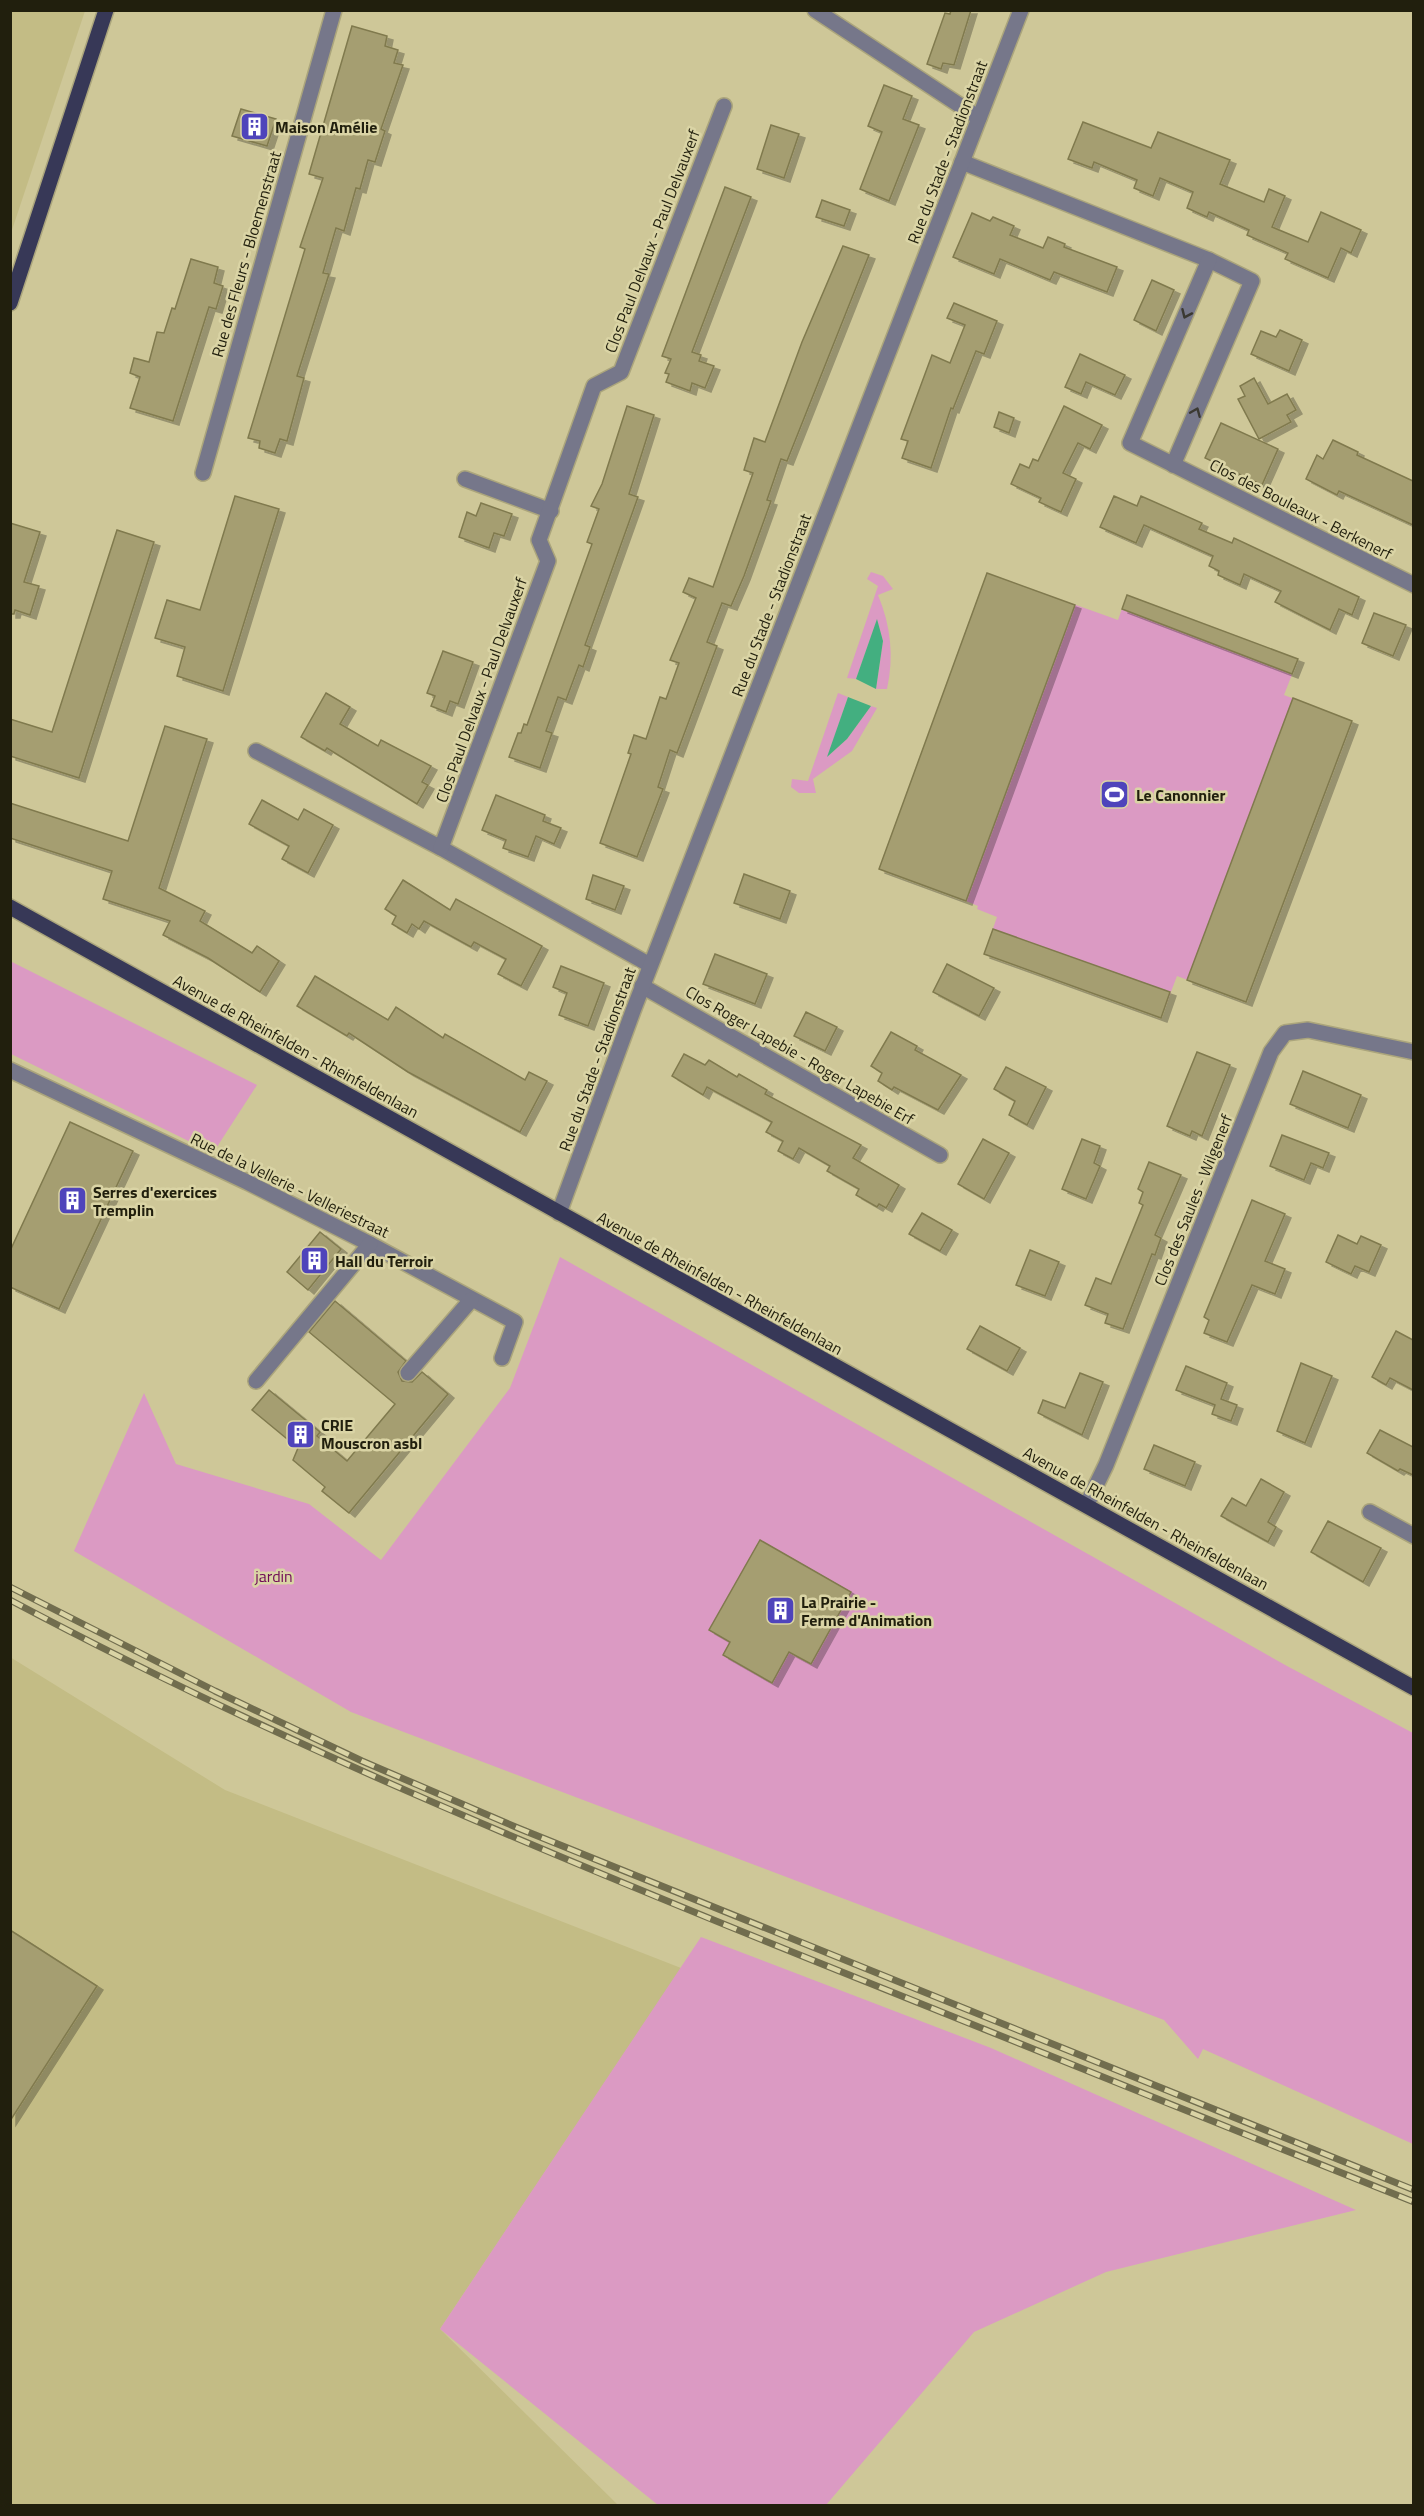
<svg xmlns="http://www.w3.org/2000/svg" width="1424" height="2516" font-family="'Titillium Web',sans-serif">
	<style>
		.built { fill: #c3bc85 }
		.green { fill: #db9ac3 }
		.water { fill: #43af80 }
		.building { fill: #a59e71; stroke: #807a4e; stroke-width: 1.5; filter: url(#shadow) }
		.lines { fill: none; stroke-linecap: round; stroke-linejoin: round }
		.minor-casing { stroke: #aba57c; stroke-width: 18 }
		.major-casing { stroke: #aba57c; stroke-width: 18 }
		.minor { stroke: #76778a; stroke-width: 15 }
		.major { stroke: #373857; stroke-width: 15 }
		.rail-casing { stroke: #716d4e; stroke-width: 7 }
		.rail { stroke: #dad4a5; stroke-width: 4.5; stroke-dasharray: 14; stroke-linecap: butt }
		.oneway { stroke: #3b3932 }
		.labels { text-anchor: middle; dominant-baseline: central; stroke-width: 5; stroke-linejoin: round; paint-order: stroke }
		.poi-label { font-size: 16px; font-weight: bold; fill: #211f0d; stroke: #dad4a5; text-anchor: start }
		.street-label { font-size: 16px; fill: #211f0d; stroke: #dad4a5 }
		.park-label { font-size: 16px; fill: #6f0856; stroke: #dad4a5 }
	</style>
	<defs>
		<filter id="shadow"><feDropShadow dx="6" dy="4" stdDeviation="0" flood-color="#0004"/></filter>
	</defs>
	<rect width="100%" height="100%" fill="#cec798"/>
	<!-- built -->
	<g class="built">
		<polygon points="11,10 85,11 11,233 10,11"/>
		<polygon points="10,1657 225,1790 681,1968 440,2329 618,2505 11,2505"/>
	</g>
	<!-- green -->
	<g class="green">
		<path d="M871,572L883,576L893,589L878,595C891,626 894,657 887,689H876L883,641L877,620L856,679L847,678L878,586L867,579Z"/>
		<polygon points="987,573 1118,620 1127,595 1298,659 1284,695 1352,721 1246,1002 1177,976 1161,1018 984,954 997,917 977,909 978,906 966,901 879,869"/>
		<polygon points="838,693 848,697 828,756 847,739 871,706 877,708 852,751 813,779 816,793 799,793 791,787 792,779 808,781"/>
		<polygon points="10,961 257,1085 213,1153 11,1054"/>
		<polygon points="560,1257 1287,1666 1413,1733 1413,2144 1203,2049 1198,2059 1164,2020 351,1712 74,1551 144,1393 176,1464 309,1504 381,1560 510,1388"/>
		<polygon points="701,1937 991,2048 1356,2210 1106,2272 974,2332 826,2505 658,2505 440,2329"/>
	</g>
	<!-- water -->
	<g class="water">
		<polygon points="877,619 883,641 876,689 856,679"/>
		<polygon points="848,697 871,706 847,739 827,757"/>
	</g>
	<!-- building -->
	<g class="building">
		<polygon points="951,10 971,10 954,65 943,63 941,69 927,64 945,13 950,14"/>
		<polygon points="352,26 387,36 385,46 398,50 394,63 403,65 381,129 385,131 375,162 368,160 360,189 356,188 344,231 336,228 323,273 329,274 297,376 304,378 287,441 280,439 275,453 259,448 260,441 248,438 305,249 300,247 323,178 309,174"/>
		<polygon points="884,85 912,96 903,119 919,125 889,201 860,189 882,132 868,126"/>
		<polygon points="241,109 276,119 267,146 232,136"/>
		<polygon points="1083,122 1151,148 1158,132 1230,160 1220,184 1264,202 1269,189 1285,196 1272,227 1308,242 1321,212 1361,230 1351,253 1341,248 1328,278 1285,259 1288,253 1247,235 1249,230 1209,212 1207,217 1187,208 1193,192 1160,178 1153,196 1134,188 1137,180 1094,162 1092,168 1068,159"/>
		<polygon points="771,125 799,134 784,178 757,169"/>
		<polygon points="725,187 751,197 692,352 701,355 699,361 714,366 705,388 692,383 690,391 666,382 669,374 665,373 671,359 662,356"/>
		<polygon points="822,200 850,210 844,226 816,217"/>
		<polygon points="972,213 990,221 993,217 1014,226 1010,235 1043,248 1048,237 1065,244 1064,247 1117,267 1107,292 1054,272 1050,280 1000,259 994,274 953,257"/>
		<polygon points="843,246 869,255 787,461 781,459 767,500 771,501 744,576 731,606 722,603 707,642 717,646 677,753 670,750 658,787 663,789 637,857 600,843 631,754 628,753 634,735 646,739 660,697 666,699 679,663 670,660 696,598 683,592 689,578 713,587 753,473 744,470 754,438 765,442 802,342"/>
		<polygon points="191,259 218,267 214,283 223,286 216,309 209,307 173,421 130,408 140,377 130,373 134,358 149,362 157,332 164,333 172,308 175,309"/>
		<polygon points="1152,280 1174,290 1156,331 1134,320"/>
		<polygon points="954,303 997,321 984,354 976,351 953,409 951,408 931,468 902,458 908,441 901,439 932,355 950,363 965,325 947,318"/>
		<polygon points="1280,330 1302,340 1289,371 1251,354 1261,331 1276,337"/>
		<polygon points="1080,354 1125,375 1115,395 1086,382 1081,394 1065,387"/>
		<polygon points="1254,378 1268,404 1287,394 1296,410 1287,415 1291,422 1259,439 1238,399 1245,396 1240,386"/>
		<polygon points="627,406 654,415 629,494 638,497 585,645 590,647 583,667 579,665 566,700 558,697 546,731 552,733 540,768 509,757 518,733 521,733 524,724 527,725 592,544 587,542 599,509 591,506 602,484"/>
		<polygon points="1064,406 1102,425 1090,449 1078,443 1063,473 1076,479 1061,512 1039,502 1041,498 1011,484 1020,464 1029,468 1033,459 1038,461"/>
		<polygon points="999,412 1014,418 1009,433 994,427"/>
		<polygon points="1221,423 1278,449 1262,485 1205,458"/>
		<polygon points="1333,440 1358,452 1357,455 1413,481 1413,525 1339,491 1337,495 1306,479 1317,455 1323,459"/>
		<polygon points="235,496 279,509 223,691 177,676 185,647 155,638 167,600 200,610"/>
		<polygon points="1114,496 1137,506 1141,496 1202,523 1199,529 1232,543 1234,538 1359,597 1352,615 1339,609 1330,630 1275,602 1281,591 1244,574 1240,585 1218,575 1219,571 1209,566 1213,556 1144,525 1136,543 1100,527"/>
		<polygon points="481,503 512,514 504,536 494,533 489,548 459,537 467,512 476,516"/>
		<polygon points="10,523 40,532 24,582 39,586 30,615 15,610 14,614 10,614"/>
		<polygon points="117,530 154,542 79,778 10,756 10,719 52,732"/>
		<polygon points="987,573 1075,605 966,901 879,869"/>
		<polygon points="1127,595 1298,659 1292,674 1122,609"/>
		<polygon points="1374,613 1406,625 1393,656 1362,643"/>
		<polygon points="443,651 473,662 458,704 450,701 446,712 431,706 435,696 427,693"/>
		<polygon points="326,693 350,707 340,724 378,746 381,740 431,766 422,782 428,785 417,804 327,748 325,751 301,737"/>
		<polygon points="1293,698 1352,721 1246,1002 1187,980"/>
		<polygon points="165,726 207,739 159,888 205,911 200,921 252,953 257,946 279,961 260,992 208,958 163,935 170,921 103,899 112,871 10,838 10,803 128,841"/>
		<polygon points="496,795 545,815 543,821 561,828 554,844 536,836 528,857 503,848 506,840 482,830"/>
		<polygon points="262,800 298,820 304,809 333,825 308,873 282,859 289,846 249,824"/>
		<polygon points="744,874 790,891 780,919 734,903"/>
		<polygon points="593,875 624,886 615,910 586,899"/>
		<polygon points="403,880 450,910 456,899 542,946 521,986 498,974 506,959 474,942 471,947 424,921 419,929 412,924 407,933 392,924 396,916 385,909"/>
		<polygon points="993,929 1170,992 1161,1018 984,954"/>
		<polygon points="715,954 767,974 755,1004 703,984"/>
		<polygon points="947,964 994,988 979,1016 933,992"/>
		<polygon points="561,966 604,983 588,1026 559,1015 567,993 553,987"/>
		<polygon points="315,976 388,1020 396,1007 443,1038 445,1034 525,1080 529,1072 547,1081 520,1132 408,1072 349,1033 347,1036 297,1006"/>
		<polygon points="806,1012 837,1027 825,1051 794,1036"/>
		<polygon points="891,1032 917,1046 915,1050 961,1075 938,1110 894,1087 892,1090 878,1081 882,1073 871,1066"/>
		<polygon points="1197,1052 1230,1065 1202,1136 1192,1131 1190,1136 1167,1126"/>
		<polygon points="684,1054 705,1065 709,1060 737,1077 739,1074 767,1090 765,1094 861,1145 853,1158 899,1185 886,1208 879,1204 877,1207 856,1195 859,1189 827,1171 830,1166 799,1148 793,1159 778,1151 783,1141 766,1132 772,1122 707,1087 703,1095 672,1076"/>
		<polygon points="1006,1067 1046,1087 1027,1125 1009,1115 1015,1101 994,1089"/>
		<polygon points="1303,1071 1361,1095 1348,1128 1290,1104"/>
		<polygon points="70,1122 133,1151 59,1309 10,1287 10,1251"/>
		<polygon points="1282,1135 1329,1153 1323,1168 1311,1163 1304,1180 1270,1166"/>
		<polygon points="983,1139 1009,1153 984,1199 958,1184"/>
		<polygon points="1082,1139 1100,1146 1094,1163 1100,1166 1086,1199 1062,1189"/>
		<polygon points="1149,1162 1181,1175 1155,1235 1161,1238 1155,1255 1152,1254 1123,1329 1105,1323 1108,1314 1085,1305 1096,1278 1111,1284 1143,1205 1139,1203 1143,1192 1138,1189"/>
		<polygon points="1252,1200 1285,1214 1265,1261 1285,1269 1275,1294 1252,1285 1227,1342 1204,1333 1209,1320 1204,1317"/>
		<polygon points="922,1213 952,1230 940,1251 909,1234"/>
		<polygon points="320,1232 341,1249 308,1290 287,1272"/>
		<polygon points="1338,1235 1357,1244 1361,1236 1381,1245 1369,1272 1355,1266 1351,1274 1326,1262"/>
		<polygon points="1030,1250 1059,1262 1045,1296 1016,1285"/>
		<polygon points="335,1301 406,1361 398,1372 402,1381 412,1382 422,1372 448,1394 349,1513 322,1491 325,1487 293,1460 298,1448 252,1410 269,1390 320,1432 317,1436 347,1461 395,1404 309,1332"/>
		<polygon points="980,1326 1020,1348 1007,1371 967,1349"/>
		<polygon points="1396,1331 1413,1340 1413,1390 1390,1378 1386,1385 1372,1377"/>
		<polygon points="1301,1363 1332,1376 1305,1443 1277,1431"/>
		<polygon points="1186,1366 1227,1383 1221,1399 1237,1405 1231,1421 1212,1414 1215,1405 1176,1390"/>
		<polygon points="1080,1373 1103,1382 1082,1435 1038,1413 1043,1400 1065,1408"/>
		<polygon points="1380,1430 1413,1447 1413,1475 1400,1469 1398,1471 1367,1453"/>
		<polygon points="1154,1445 1195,1462 1185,1486 1144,1469"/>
		<polygon points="1261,1479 1284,1492 1268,1522 1276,1527 1268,1542 1221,1516 1232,1498 1246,1506"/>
		<polygon points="1328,1521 1381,1548 1363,1582 1311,1552"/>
		<polygon points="760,1540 851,1592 811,1664 789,1652 772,1683 723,1655 730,1642 709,1630"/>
		<polygon points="10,1930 97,1986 10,2121"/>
	</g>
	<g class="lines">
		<defs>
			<g id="minor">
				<polyline points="815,10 979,118"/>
				<polyline points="962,162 1209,260 1252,281 1173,465"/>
				<polyline points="1209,260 1130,443 1414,585"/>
				<polyline points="203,473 334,10"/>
				<polyline points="465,479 551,511"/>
				<polyline points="256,751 441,848 650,965"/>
				<polyline points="441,848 548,561 539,540 594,386 621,372 724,106"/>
				<polyline points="642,986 940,1155"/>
				<polyline points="10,1070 247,1182 370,1244 515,1322 502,1358"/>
				<polyline points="559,1213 633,1011 1021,10"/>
				<polyline points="408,1373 471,1300"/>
				<polyline points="256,1381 370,1244"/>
				<polyline points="1087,1504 1106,1465 1271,1052 1285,1033 1308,1030 1414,1052"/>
				<polyline points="1370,1512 1414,1536"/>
			</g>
			<g id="major">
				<polyline points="10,303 106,10"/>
				<path d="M10,907C478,1167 946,1427 1414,1688"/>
			</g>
		</defs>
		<!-- minor casing -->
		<use href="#minor" class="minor-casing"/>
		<!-- major casing -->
		<use href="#major" class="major-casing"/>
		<!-- minor -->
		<use href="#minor" class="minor"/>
		<!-- major -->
		<use href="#major" class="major"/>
		<defs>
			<g id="rail">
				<polyline points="10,1587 215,1691 362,1761 518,1828 1414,2190"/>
				<path d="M10,1600C273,1740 547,1853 822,1964C1019,2043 1216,2123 1414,2202"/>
			</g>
		</defs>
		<!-- rail casing -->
		<use href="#rail" class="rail-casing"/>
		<!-- rail -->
		<use href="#rail" class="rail"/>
	</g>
	<!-- one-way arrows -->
	<defs><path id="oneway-chevron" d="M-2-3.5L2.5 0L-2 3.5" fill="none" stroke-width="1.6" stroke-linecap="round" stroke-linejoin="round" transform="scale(1.5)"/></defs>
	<g class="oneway">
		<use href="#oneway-chevron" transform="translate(1186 314) rotate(114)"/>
		<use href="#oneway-chevron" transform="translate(1196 412) rotate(-67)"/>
	</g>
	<!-- icons -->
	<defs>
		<symbol id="building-square" viewBox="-11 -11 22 22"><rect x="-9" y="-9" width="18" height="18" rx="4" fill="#4f44bb" stroke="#dad4a5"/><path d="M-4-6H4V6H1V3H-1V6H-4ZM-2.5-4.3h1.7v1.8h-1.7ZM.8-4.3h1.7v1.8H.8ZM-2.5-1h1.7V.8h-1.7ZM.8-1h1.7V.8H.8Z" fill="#fff"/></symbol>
		<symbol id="stadium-square" viewBox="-11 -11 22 22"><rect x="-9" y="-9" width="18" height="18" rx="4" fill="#4f44bb" stroke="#dad4a5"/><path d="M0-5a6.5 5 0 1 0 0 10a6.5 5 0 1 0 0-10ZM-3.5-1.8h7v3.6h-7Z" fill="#fff"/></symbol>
	</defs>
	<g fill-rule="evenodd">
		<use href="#building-square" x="238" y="110" width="33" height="33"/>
		<use href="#stadium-square" x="1098" y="778" width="33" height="33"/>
		<use href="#building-square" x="56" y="1184" width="33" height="33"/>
		<use href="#building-square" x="298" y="1244" width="33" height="33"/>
		<use href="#building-square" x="284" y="1418" width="33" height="33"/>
		<use href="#building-square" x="764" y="1594" width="33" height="33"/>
	</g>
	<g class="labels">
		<!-- poi labels -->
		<g class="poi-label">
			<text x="275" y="127">Maison Amélie</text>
			<text x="1136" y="795">Le Canonnier</text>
			<text x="93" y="1192">Serres d'exercices<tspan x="93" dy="18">Tremplin</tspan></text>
			<text x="335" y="1261">Hall du Terroir</text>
			<text x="321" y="1425">CRIE<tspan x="321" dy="18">Mouscron asbl</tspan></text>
			<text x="801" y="1602">La Prairie -<tspan x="801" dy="18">Ferme d'Animation</tspan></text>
		</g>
		<!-- street labels -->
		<g class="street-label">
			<text transform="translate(947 152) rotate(-69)">Rue du Stade - Stadionstraat</text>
			<text transform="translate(652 241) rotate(-69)">Clos Paul Delvaux - Paul Delvauxerf</text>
			<text transform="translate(246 254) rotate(-74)">Rue des Fleurs - Bloemenstraat</text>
			<text transform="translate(1301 509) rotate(27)">Clos des Bouleaux - Berkenerf</text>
			<text transform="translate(771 605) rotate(-69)">Rue du Stade - Stadionstraat</text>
			<text transform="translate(481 690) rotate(-70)">Clos Paul Delvaux - Paul Delvauxerf</text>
			<text transform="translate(296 1046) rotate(29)">Avenue de Rheinfelden - Rheinfeldenlaan</text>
			<text transform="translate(800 1055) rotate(30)">Clos Roger Lapebie - Roger Lapebie Erf</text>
			<text transform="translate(597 1059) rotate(-70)">Rue du Stade - Stadionstraat</text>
			<text transform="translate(290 1185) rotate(26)">Rue de la Vellerie - Velleriestraat</text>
			<text transform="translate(1193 1200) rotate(-68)">Clos des Saules - Wilgenerf</text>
			<text transform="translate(720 1283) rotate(29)">Avenue de Rheinfelden - Rheinfeldenlaan</text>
			<text transform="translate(1146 1518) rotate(29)">Avenue de Rheinfelden - Rheinfeldenlaan</text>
		</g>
		<!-- park labels -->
		<g class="park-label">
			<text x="274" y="1576">jardin</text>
		</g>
	</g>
	<!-- border -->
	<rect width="1424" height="2516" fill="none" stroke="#211f0d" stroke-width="24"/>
</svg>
